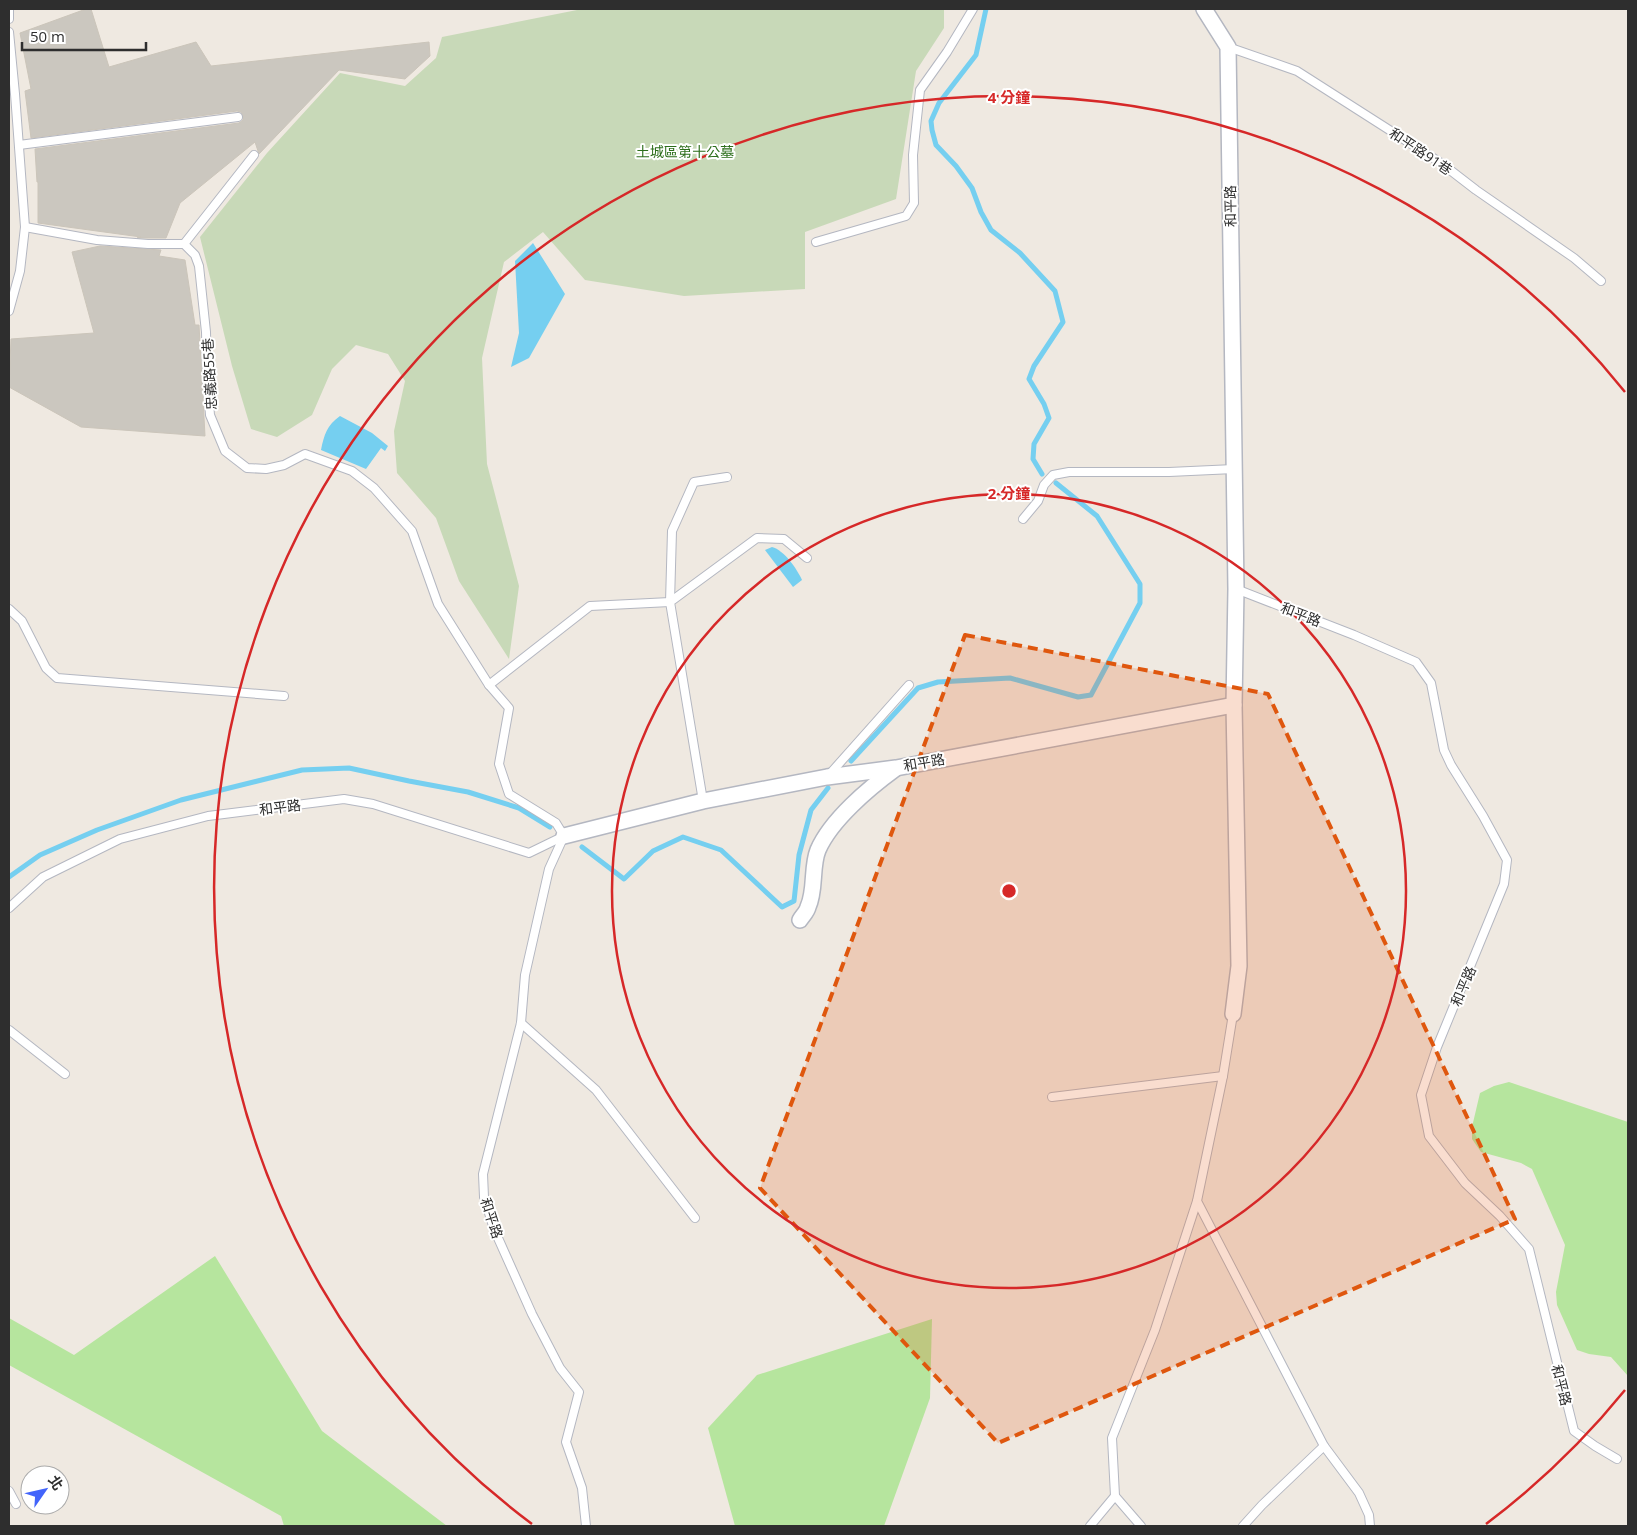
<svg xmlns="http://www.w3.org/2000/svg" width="1637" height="1535" font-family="'Open Sans','Noto Sans TC',sans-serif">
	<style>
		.green { fill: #b6e59e }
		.cemetery { fill: #c8d9b8 }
		.water { fill: #75cff0 }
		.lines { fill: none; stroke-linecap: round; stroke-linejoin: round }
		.stream { stroke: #75cff0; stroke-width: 5 }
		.building { fill: #cbc7bf; stroke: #cbc5ba }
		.lane-casing { stroke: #b4b7c1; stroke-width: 10 }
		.street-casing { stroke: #b4b7c1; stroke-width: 18 }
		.lane { stroke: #fff; stroke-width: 8 }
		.street { stroke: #fff; stroke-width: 15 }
		.marked { fill: #df570e; fill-opacity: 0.2; stroke: #df570e; stroke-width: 4; stroke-dasharray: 10 6; stroke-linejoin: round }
		.ring { fill: none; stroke: #d62828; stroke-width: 2.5 }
		.labels { text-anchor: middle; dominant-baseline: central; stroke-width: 4; stroke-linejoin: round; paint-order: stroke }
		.park-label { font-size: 14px; fill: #2c6e1b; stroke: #fff }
		.street-label { font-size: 14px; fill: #2e2e2e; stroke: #fff }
		.centre { fill: #d62828; stroke: #fff; stroke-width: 2.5 }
		.ring-label { font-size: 15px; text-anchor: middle; font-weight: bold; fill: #d62828; stroke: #fff; stroke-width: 4; stroke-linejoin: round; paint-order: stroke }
	</style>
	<rect width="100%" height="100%" fill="#efe9e1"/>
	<!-- green -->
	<g class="green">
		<polygon points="1509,1082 1628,1122 1628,1376 1611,1357 1589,1354 1577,1350 1557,1305 1556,1292 1565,1245 1532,1169 1521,1163 1481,1152 1472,1139 1472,1127 1480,1093 1494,1086"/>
		<polygon points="215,1256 322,1431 447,1526 284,1526 281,1516 9,1365 9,1318 74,1355"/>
		<polygon points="932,1319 930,1398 884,1526 735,1526 708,1428 757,1375"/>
	</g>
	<!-- cemetery -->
	<polygon class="cemetery" points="582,9 944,9 944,28 916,71 896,199 805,232 805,289 684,296 585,280 543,232 504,262 482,358 487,464 519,586 509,659 459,581 436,518 397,473 394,431 405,381 388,354 356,345 332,369 312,415 277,437 251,429 232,366 200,237 267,153 340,73 405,86 436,58 442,37"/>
	<!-- water -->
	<g class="water">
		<polygon points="533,243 565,294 529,358 511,367 519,333 515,261"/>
		<path d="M340,416L372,433L388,446L385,451L381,448L366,469L321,450C324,435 327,425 340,416Z"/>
		<path d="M772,547C784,550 797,569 802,580L793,587L765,550Z"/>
	</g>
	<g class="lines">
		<!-- stream -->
		<g class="stream">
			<polyline points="986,9 976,55 939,103 931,121 932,130 936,145 956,166 972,188 981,212 991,230 1020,253 1055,291 1063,322 1034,366 1029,379 1044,404 1049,418 1034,444 1033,459 1042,474"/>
			<polyline points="851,761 918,688 938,682 1010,678 1078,697 1091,695 1140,603 1140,584 1097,516 1056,483"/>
			<polyline points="582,847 624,879 653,851 683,837 721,850 782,907 794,901 799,855 811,810 828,788"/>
			<polyline points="9,877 40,855 97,830 181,800 302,770 349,768 409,781 468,792 519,808 550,827"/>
		</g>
	</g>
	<!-- building -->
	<g class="building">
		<polygon points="86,9 91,9 109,67 196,42 211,66 429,42 430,56 405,79 339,70 259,154 255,142 180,203 166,238 137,238 141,237 38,223 38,182 37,182 35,149 239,123 243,120 243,116 241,112 237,111 31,138 25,91 31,89 20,33"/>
		<polygon points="100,246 161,250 159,256 185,260 195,325 199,325 205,436 81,427 9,387 11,339 94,333 72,252"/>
	</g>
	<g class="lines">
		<defs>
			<g id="lane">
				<polyline points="9,19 9,9"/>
				<polyline points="9,32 15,94 25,227 20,271 9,311"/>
				<polyline points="1228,47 1297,71 1441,163 1476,190 1574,258 1601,281"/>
				<polyline points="19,145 238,117"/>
				<polyline points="25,227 97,240 148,244 184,244 195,255 199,266 206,332 207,376 210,415 225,451 247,468 266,469 284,465 305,454 352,471 374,488 412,531 438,604 489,685"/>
				<polyline points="816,242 906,216 914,203 913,155 920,90 947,52 973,9"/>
				<polyline points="184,244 254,155"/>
				<polyline points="1023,519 1038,501 1044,485 1053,475 1069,472 1169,472 1234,469"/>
				<polyline points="1236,589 1354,635 1416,662 1431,683 1444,750 1451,765 1483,816 1507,860 1504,884 1437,1047 1421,1095 1429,1136 1465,1183 1500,1216 1529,1249 1574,1431 1595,1446 1617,1459"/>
				<polyline points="9,609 22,621 46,668 57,678 284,696"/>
				<polyline points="828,776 909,685"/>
				<polyline points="703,801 670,602 757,538 784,539 807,558"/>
				<polyline points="564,836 549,869 525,975 521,1023 483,1174 484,1197 494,1229 532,1314 560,1368 579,1392 566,1442 582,1488 586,1526"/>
				<polyline points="564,836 556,823 509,794 499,764 509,708 489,685 590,606 670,602 672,531 694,482 727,477"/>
				<polyline points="9,908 43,877 120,839 208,816 344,799 373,804 529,853 564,836"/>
				<polyline points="1233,1014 1223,1076 1197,1201 1324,1446 1359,1493 1369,1515 1370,1526"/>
				<polyline points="521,1023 596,1090 695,1218"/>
				<polyline points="9,1030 65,1074"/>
				<polyline points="1052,1097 1223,1076"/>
				<polyline points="9,1491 16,1504"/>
				<polyline points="1090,1526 1115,1496"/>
				<polyline points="1141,1526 1115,1496 1112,1438 1155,1330 1197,1201"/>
				<polyline points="1243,1526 1262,1505 1324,1446"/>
			</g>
			<g id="street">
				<polyline points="1204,9 1228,47 1236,589 1234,705 1239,966 1233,1014"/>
				<polyline points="564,836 703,801 827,777 896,768 1234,705"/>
				<path d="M800,920C802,916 807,912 808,907C816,890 811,867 818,850C831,820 869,788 895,769"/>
			</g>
		</defs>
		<!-- lane casing -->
		<use href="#lane" class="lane-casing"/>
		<!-- street casing -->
		<use href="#street" class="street-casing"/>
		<!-- lane -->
		<use href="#lane" class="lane"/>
		<!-- street -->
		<use href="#street" class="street"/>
	</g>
	<!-- marked area -->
	<path class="marked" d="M965,635L1268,694L1515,1219L998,1443L760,1188Z"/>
	<!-- distance rings -->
	<g class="ring">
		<circle cx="1009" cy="891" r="397"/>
		<path d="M1625 1390A793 793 0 0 1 1486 1524M532 1524A793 793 0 1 1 1625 392"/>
	</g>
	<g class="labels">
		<!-- park labels -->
		<g class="park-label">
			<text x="685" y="151">土城區第十公墓</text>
		</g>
		<!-- street labels -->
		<g class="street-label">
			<text transform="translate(1421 151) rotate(34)">和平路91巷</text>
			<text transform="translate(1230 206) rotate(-91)">和平路</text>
			<text transform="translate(209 374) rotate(-93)">忠義路55巷</text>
			<text transform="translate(1301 614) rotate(21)">和平路</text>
			<text transform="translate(924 762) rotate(-10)">和平路</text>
			<text transform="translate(280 807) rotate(-7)">和平路</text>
			<text transform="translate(1463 986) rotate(-67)">和平路</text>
			<text transform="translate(492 1218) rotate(72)">和平路</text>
			<text transform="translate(1562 1385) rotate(76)">和平路</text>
		</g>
	</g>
	<circle cx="1009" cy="891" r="8" class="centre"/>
	<g class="ring-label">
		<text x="1009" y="103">4 分鐘</text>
		<text x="1009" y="499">2 分鐘</text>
	</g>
	<!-- border -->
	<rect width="1637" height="1535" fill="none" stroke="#2e2e2e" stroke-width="20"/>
	<!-- north arrow -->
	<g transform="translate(45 1490) rotate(56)"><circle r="24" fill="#ffffff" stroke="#ababab"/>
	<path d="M0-4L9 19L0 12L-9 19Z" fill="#4264fb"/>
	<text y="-8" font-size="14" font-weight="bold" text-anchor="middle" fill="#2e2e2e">北</text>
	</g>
	<!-- scale -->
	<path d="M22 42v8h124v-8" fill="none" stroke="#2e2e2e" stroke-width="2.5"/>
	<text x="30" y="42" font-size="15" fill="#2e2e2e" stroke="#ffffff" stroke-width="4" paint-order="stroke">50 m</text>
</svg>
